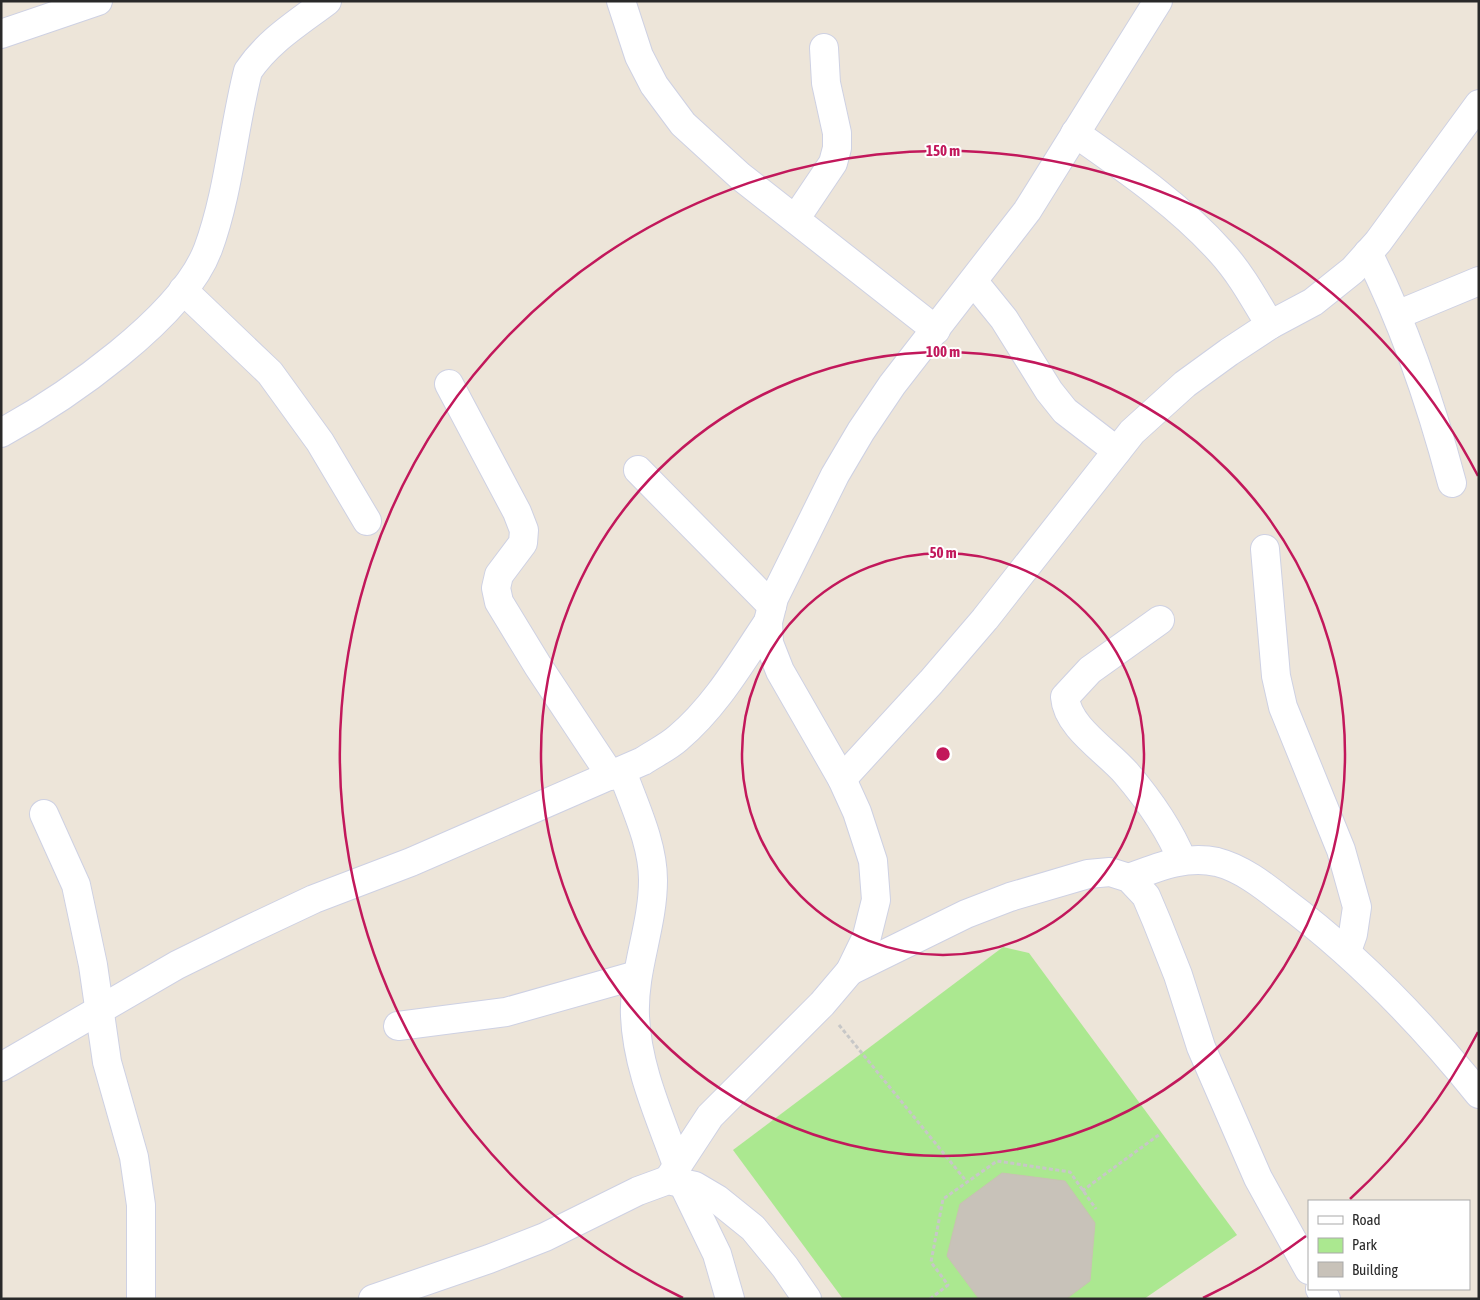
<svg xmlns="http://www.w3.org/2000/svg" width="1480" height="1300" font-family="'Asap Condensed',sans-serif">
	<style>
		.green { fill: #abe890 }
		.building { fill: #c8c2b9; stroke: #c8c1b3 }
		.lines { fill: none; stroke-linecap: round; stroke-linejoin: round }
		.minor-casing { stroke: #ced1e3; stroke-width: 30 }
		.path { stroke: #c7c7c7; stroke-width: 3; stroke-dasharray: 4 2.5; stroke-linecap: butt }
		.minor { stroke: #fff; stroke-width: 28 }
		.ring { fill: none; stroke: #c2185b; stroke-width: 2.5 }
		.centre { fill: #c2185b; stroke: #fff; stroke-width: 2.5 }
		.ring-label { font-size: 15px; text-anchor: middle; font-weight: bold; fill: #c2185b; stroke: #fff; stroke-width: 4; stroke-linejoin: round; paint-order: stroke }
	</style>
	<rect width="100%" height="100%" fill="#ede5d9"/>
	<!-- green -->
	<polygon class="green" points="1003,947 1029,953 1237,1235 1144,1299 843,1299 733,1150"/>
	<!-- building -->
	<polygon class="building" points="1002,1173 1065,1181 1095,1223 1090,1281 1066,1299 979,1299 947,1256 960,1204"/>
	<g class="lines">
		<defs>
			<g id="minor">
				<polyline points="621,1 639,56 654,85 683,124 740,176 936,330"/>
				<polyline points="1,34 98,1"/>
				<path d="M1075,133C1126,169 1179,205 1221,252C1241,274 1255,300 1270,325"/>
				<polyline points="796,218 833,163 837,148 837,133 826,83 824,48"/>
				<path d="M1368,253C1405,326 1431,404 1452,483"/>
				<polyline points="974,282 1004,319 1049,391 1065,411 1117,451"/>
				<polyline points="183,290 270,373 320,442 367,521"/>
				<polyline points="1397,315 1479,281"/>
				<polyline points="449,384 517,512 524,530 523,543 499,575 496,588 499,602 538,666 611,776"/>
				<path d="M1,433C65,398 182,318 208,249C229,192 233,130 248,71C268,41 298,23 327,1"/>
				<polyline points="638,470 772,606"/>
				<polyline points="1265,549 1276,676 1283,707 1341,850 1357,907 1353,934 1347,951"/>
				<path d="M1160,620L1090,670L1065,697C1067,727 1107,751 1126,773C1149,800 1169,828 1182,860"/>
				<path d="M622,771C634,805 653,843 653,880C653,927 633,969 635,1016C637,1068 660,1117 677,1165"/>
				<polyline points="842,779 931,682 985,619 1132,432 1185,384 1229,352 1270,325 1313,302 1353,270 1378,242 1479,104"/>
				<polyline points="44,814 76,885 93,965 107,1062 134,1157 141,1205 141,1299"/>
				<path d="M1129,878C1158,867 1186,855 1217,862C1241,868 1263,885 1282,900C1356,955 1421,1022 1479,1094"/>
				<polyline points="850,971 966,914 1010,897 1088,874 1110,872 1129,878 1146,896 1157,922 1178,975 1201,1047 1258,1178 1309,1270"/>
				<polyline points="398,1026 506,1012 637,975"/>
				<path d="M1,1067L177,965L244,932L314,899L411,862L643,761C655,753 668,747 678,738C716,706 741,662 768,622"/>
				<polyline points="668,1180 710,1116 822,1004 850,971 867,936 876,900 873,861 857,812 842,779 780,671 769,643 768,622 774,598 835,475 861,431 892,385 1027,211 1158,1"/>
				<polyline points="683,1184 717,1254 730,1299"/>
				<polyline points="1320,1289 1326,1299"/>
				<polyline points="373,1299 489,1259 545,1237 638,1191 668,1180 695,1186 717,1199 753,1228 785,1267 807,1299"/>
			</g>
		</defs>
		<!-- minor casing -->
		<use href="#minor" class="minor-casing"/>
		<!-- path -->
		<g class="path">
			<polyline points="839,1025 967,1182"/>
			<polyline points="1082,1191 1160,1134"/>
			<polyline points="930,1299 948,1285 931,1262 943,1199 997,1161 1070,1172 1096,1209"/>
		</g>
		<!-- minor -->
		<use href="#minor" class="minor"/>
	</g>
	<!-- distance rings -->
	<g class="ring">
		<circle cx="943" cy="754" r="201"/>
		<circle cx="943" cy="754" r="402"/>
		<path d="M1478 1032A603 603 0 0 1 1350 1199M1306 1236A603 603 0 0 1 1203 1298M683 1298A603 603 0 1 1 1478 476"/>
	</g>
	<circle cx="943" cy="754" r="8" class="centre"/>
	<g class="ring-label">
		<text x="943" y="156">150 m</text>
		<text x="943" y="357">100 m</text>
		<text x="943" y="558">50 m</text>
	</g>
	<!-- border -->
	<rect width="1480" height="1300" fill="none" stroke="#292929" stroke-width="5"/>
	<!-- legend -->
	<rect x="1308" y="1200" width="162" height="90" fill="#ffffff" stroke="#a9a9a9"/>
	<rect x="1318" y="1216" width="25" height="8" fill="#ffffff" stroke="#a9a9a9"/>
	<text x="1352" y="1225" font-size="15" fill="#292929">Road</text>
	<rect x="1318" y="1238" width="25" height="15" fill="#abe890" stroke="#a9a9a9"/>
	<text x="1352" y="1250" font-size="15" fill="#292929">Park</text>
	<rect x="1318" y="1262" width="25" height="15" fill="#c8c2b9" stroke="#a9a9a9"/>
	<text x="1352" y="1275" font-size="15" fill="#292929">Building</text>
</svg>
